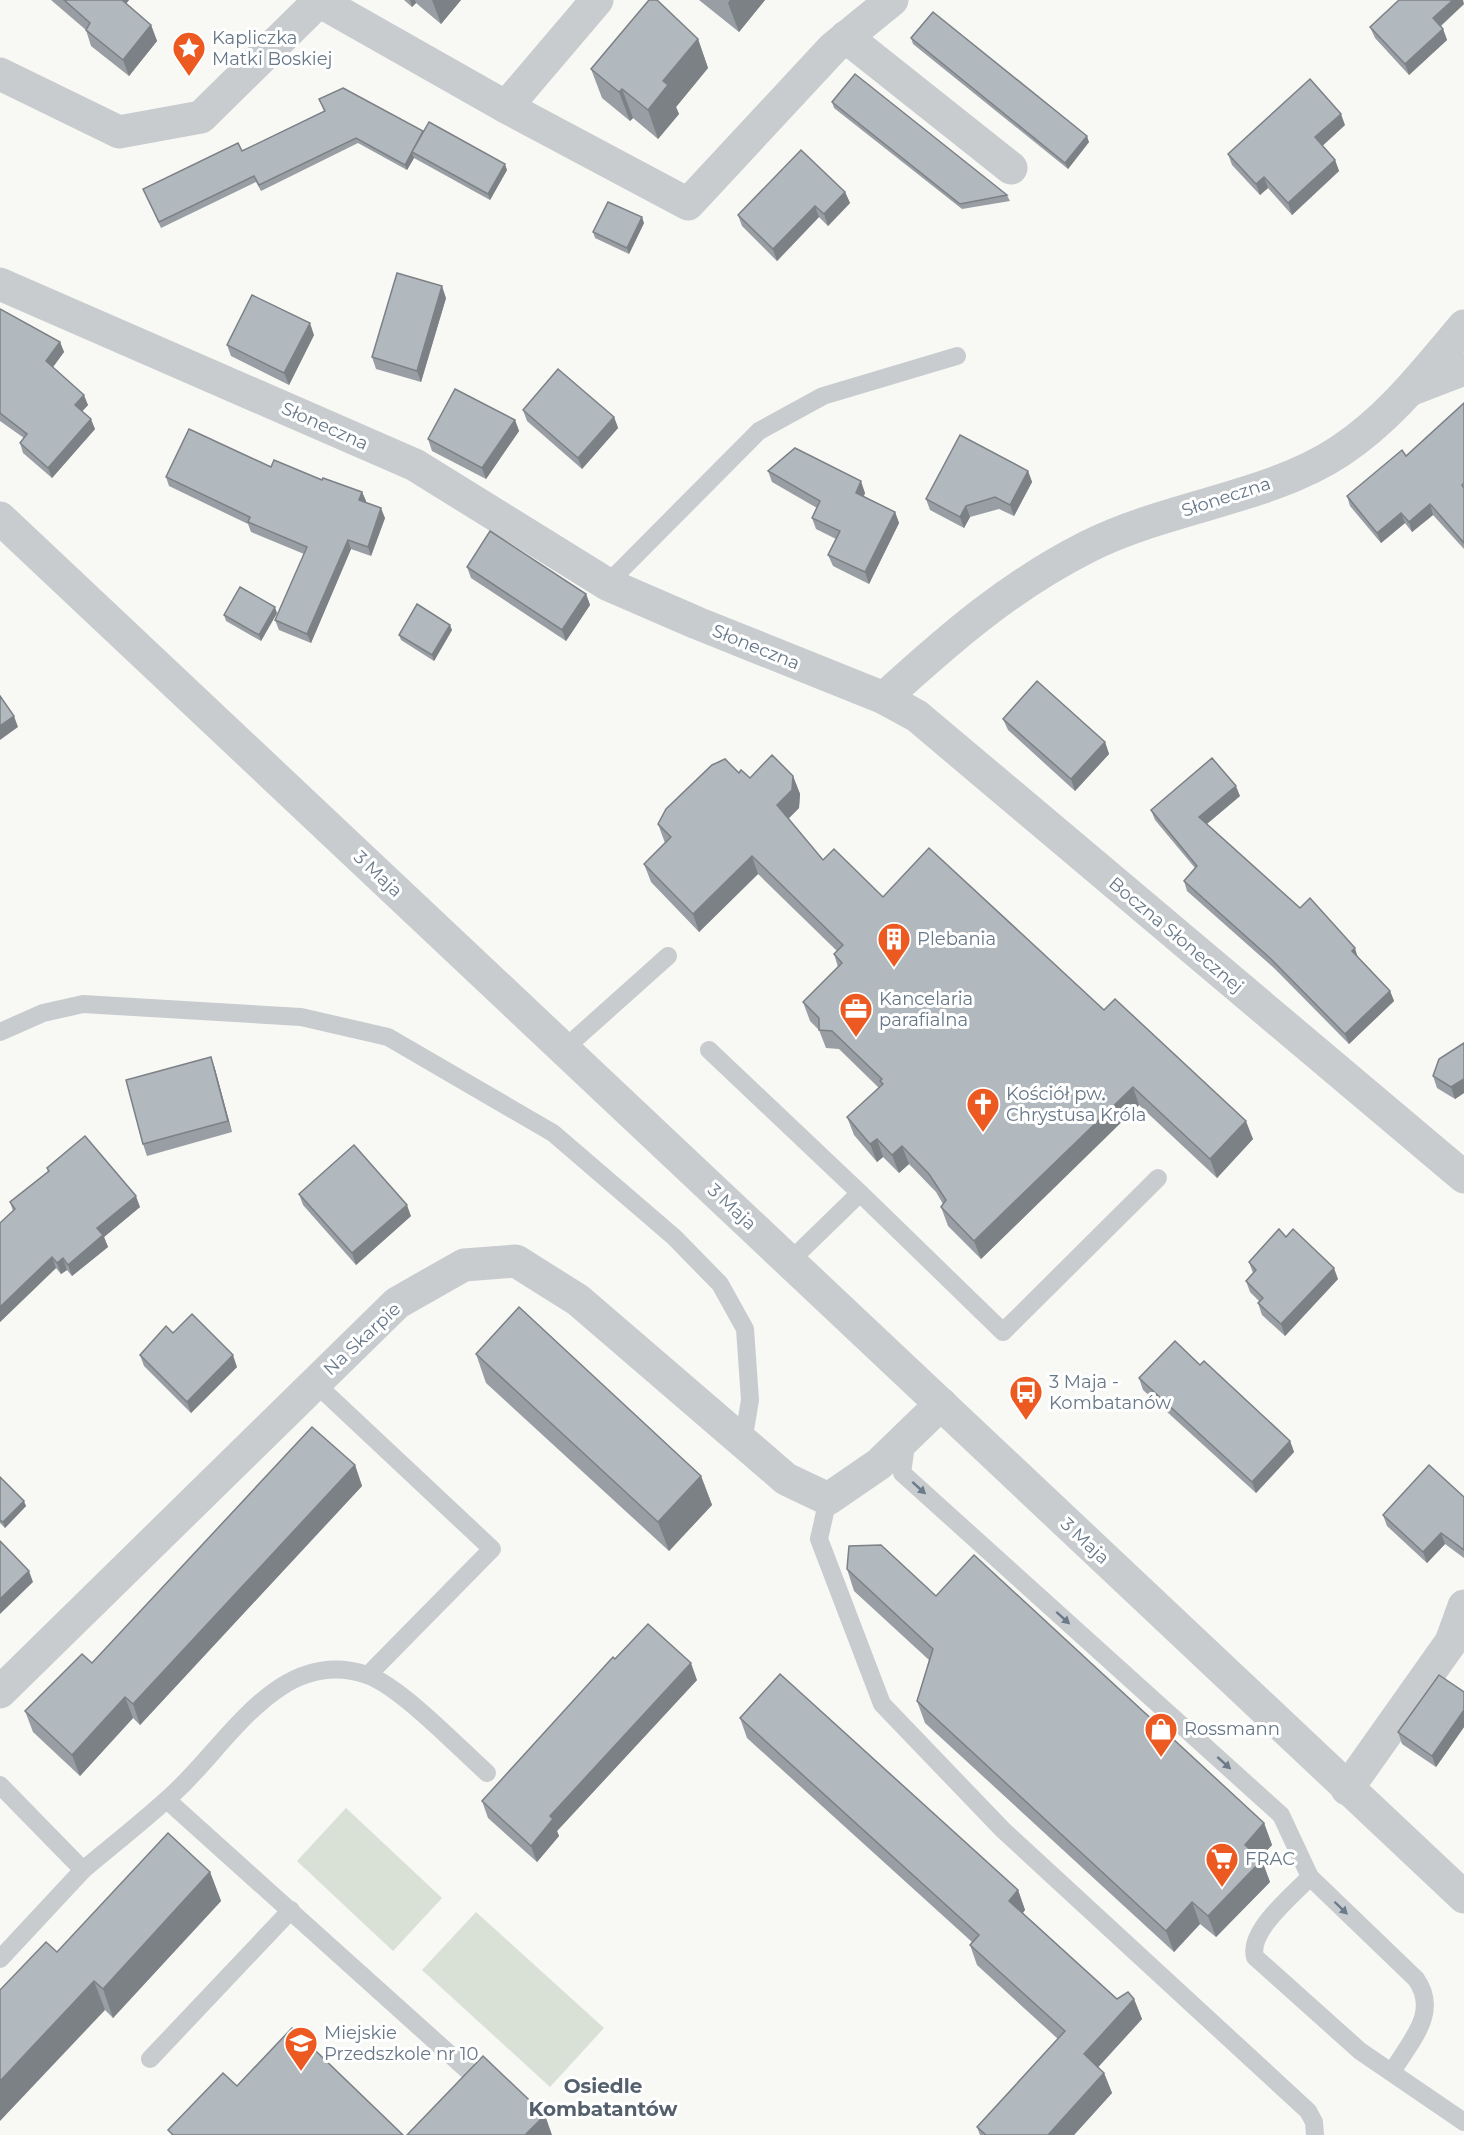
<svg xmlns="http://www.w3.org/2000/svg" width="1464" height="2135" font-family="Montserrat,sans-serif">
	<style>
		.grass { fill: #d9e1d6 }
		.lines { fill: none; stroke-linecap: round; stroke-linejoin: round }
		.service { stroke: #c8cccf; stroke-width: 18 }
		.minor { stroke: #c8cccf; stroke-width: 33 }
		.tertiary { stroke: #c8cccf; stroke-width: 33 }
		.wall { fill: #989ea3 }
		.shaded-wall { fill: #7c8185 }
		.building { fill: #b1b8be; stroke: #7c8185; stroke-width: 1.5 }
		.oneway { fill: #6b7b8c }
		.labels { text-anchor: middle; dominant-baseline: central; stroke-width: 6; stroke-linejoin: round; paint-order: stroke }
		.poi-label { font-size: 18px; fill: #678; stroke: #fff; text-anchor: start }
		.street-label { font-size: 18px; fill: #678; stroke: #fff }
		.neighbourhood-label { font-size: 20px; font-weight: bold; fill: #54616d; stroke: #fff }
	</style>
	<rect width="100%" height="100%" fill="#f8f8f5"/>
	<!-- grass -->
	<g class="grass">
		<polygon points="346,1808 442,1898 393,1951 297,1861"/>
		<polygon points="476,1912 604,2028 550,2087 422,1970"/>
	</g>
	<g class="lines">
		<!-- service -->
		<g class="service">
			<polyline points="607,584 759,431 823,396 957,356"/>
			<polyline points="0,1032 43,1013 83,1004 301,1017 388,1037 553,1133 674,1237 720,1284 745,1329 750,1400 743,1442"/>
			<polyline points="564,1049 668,956"/>
			<polyline points="709,1050 860,1193 790,1261"/>
			<polyline points="860,1193 1003,1332 1158,1178"/>
			<polyline points="315,1383 492,1549 368,1675"/>
			<path d="M907,1438L902,1473L1281,1815L1310,1877L1416,1979C1440,2013 1410,2041 1392,2072"/>
			<polyline points="828,1499 819,1539 882,1704 1003,1830 1308,2111 1314,2122 1315,2135"/>
			<path d="M0,1785L83,1870C114,1844 145,1820 174,1793C228,1744 280,1645 367,1675C400,1686 459,1748 487,1773"/>
			<polyline points="167,1800 475,2077"/>
			<path d="M1310,1877C1292,1896 1248,1931 1255,1957L1360,2051L1464,2122"/>
			<polyline points="0,1959 83,1870"/>
			<polyline points="150,2059 291,1910"/>
		</g>
		<!-- minor -->
		<g class="minor">
			<polyline points="846,37 1011,168"/>
			<polyline points="0,74 119,132 201,117 319,1 506,107 688,204 833,48 892,0"/>
			<polyline points="506,107 597,0"/>
			<path d="M0,284L415,465L607,584L697,623L884,698C949,639 1008,587 1087,547C1165,507 1270,498 1340,451C1390,418 1426,371 1464,326"/>
			<polyline points="1412,389 1464,369"/>
			<polyline points="884,698 917,716 1464,1177"/>
			<polyline points="0,1692 397,1303 464,1265 516,1261 578,1300 786,1479 828,1499 879,1464 941,1404"/>
			<polyline points="1347,1789 1451,1642 1464,1606"/>
		</g>
		<!-- tertiary -->
		<polyline class="tertiary" points="0,518 1464,1897"/>
	</g>
	<!-- wall -->
	<g class="wall">
		<polygon points="51,0 129,0 126,4 151,25 157,41 129,76 91,46 86,30"/>
		<polygon points="404,0 461,0 441,24 416,3 412,7"/>
		<polygon points="699,0 765,0 739,32"/>
		<polygon points="1464,4 1441,26 1443,29 1447,40 1409,75 1375,38 1370,27"/>
		<polygon points="911,38 1089,142 1068,169 913,44"/>
		<polygon points="698,39 708,68 676,107 679,114 658,139 633,118 630,121 602,98 591,69"/>
		<polygon points="319,99 423,132 507,170 490,200 414,158 407,170 358,143 261,191 256,182 161,228 143,189 242,151 324,111"/>
		<polygon points="832,102 1007,195 1010,201 962,209 834,108"/>
		<polygon points="1345,125 1322,146 1335,160 1339,171 1292,215 1268,188 1260,195 1232,165 1228,154"/>
		<polygon points="845,192 850,203 828,226 819,217 777,261 742,226 738,215"/>
		<polygon points="644,223 629,254 595,238 593,232"/>
		<polygon points="446,298 421,382 376,369 372,357"/>
		<polygon points="0,309 60,342 64,352 53,367 88,405 82,411 95,429 52,478 23,453 20,443 24,438 0,421"/>
		<polygon points="314,335 289,385 231,356 227,345"/>
		<polygon points="1464,403 1464,549 1433,515 1412,532 1405,523 1381,543 1350,506 1347,496 1406,456"/>
		<polygon points="523,410 614,417 618,428 582,469 527,421"/>
		<polygon points="515,420 519,431 486,479 432,451 428,439"/>
		<polygon points="271,467 362,492 366,501 365,503 385,518 371,556 351,549 311,643 279,630 275,620 304,554 251,532 248,524 169,486 166,477"/>
		<polygon points="768,471 865,493 864,496 895,512 899,523 869,584 833,566 828,555 836,539 816,529 812,518 817,508 772,482"/>
		<polygon points="1028,471 1032,482 1014,516 999,509 970,517 964,528 930,510 926,499"/>
		<polygon points="467,567 586,594 590,605 566,641 471,578"/>
		<polygon points="277,613 261,641 226,621 224,615"/>
		<polygon points="452,630 434,661 401,640 399,635"/>
		<polygon points="1003,719 1105,742 1109,754 1075,791 1008,730"/>
		<polygon points="739,773 750,778 793,776 800,794 799,808 788,819 823,860 883,897 1104,1010 1253,1139 1217,1178 1139,1105 981,1259 948,1226 941,1207 943,1204 936,1192 909,1164 899,1173 883,1157 877,1162 854,1135 847,1117 879,1088 839,1049 826,1048 819,1030 810,1021 803,1002 838,967 834,954 837,951 758,874 699,932 651,882 644,864 665,843 658,824"/>
		<polygon points="1240,796 1207,824 1300,908 1358,957 1390,991 1394,1001 1349,1044 1275,969 1187,891 1184,881 1195,868 1155,820 1151,810"/>
		<polygon points="1464,1043 1464,1093 1455,1099 1437,1088 1433,1076"/>
		<polygon points="211,1057 215,1069 232,1132 147,1156 143,1144"/>
		<polygon points="47,1168 140,1207 104,1237 108,1247 72,1276 67,1270 61,1274 56,1268 0,1322 0,1223 13,1211 10,1202 48,1172"/>
		<polygon points="299,1194 411,1216 356,1265 303,1205"/>
		<polygon points="1286,1237 1338,1279 1285,1336 1262,1315 1258,1303 1260,1302 1250,1292 1246,1281 1253,1273 1249,1262"/>
		<polygon points="476,1354 701,1476 712,1505 669,1551 486,1383"/>
		<polygon points="140,1355 237,1367 191,1413 144,1366"/>
		<polygon points="1200,1365 1290,1441 1294,1452 1256,1493 1143,1390 1139,1378"/>
		<polygon points="355,1465 362,1486 140,1725 133,1718 80,1776 33,1732 25,1711 92,1663"/>
		<polygon points="0,1477 26,1506 5,1528 0,1523"/>
		<polygon points="1464,1497 1464,1558 1445,1544 1427,1563 1387,1526 1383,1515"/>
		<polygon points="847,1569 936,1596 1264,1823 1272,1845 1260,1858 1270,1882 1216,1937 1200,1924 1174,1952 925,1723 917,1701 929,1660 854,1591"/>
		<polygon points="615,1659 697,1680 557,1831 559,1836 537,1862 488,1818 482,1801"/>
		<polygon points="1464,1692 1464,1727 1436,1767 1402,1744 1398,1732"/>
		<polygon points="740,1718 1018,1890 1025,1910 1023,1913 1117,1999 1134,1999 1142,2019 1098,2067 1104,2073 1112,2093 1074,2135 980,2135 977,2127 1058,2039 977,1965 970,1945 972,1942 747,1738"/>
		<polygon points="210,1872 221,1901 113,2018 105,2010 57,1952"/>
	</g>
	<!-- shaded-wall -->
	<g class="shaded-wall">
		<polygon points="117,0 129,0 120,10"/>
		<polygon points="410,0 415,0 416,3 412,7"/>
		<polygon points="432,0 461,0 441,24"/>
		<polygon points="730,0 765,0 739,32 728,3"/>
		<polygon points="1453,0 1463,0 1464,4 1437,29 1433,18"/>
		<polygon points="151,25 157,41 129,76 123,60"/>
		<polygon points="1443,29 1447,40 1409,75 1405,64"/>
		<polygon points="698,39 708,68 676,107 679,114 658,139 648,110 663,81"/>
		<polygon points="622,89 633,118 630,121 619,92"/>
		<polygon points="1341,114 1345,125 1319,149 1315,137"/>
		<polygon points="423,131 425,136 412,152 414,158 407,170 405,165"/>
		<polygon points="1087,136 1089,142 1068,169 1065,163"/>
		<polygon points="1335,160 1339,171 1292,215 1288,203"/>
		<polygon points="505,164 507,170 490,200 488,194"/>
		<polygon points="1264,177 1268,188 1260,195 1256,184"/>
		<polygon points="845,192 850,203 828,226 824,214"/>
		<polygon points="815,206 819,217 777,261 773,249"/>
		<polygon points="642,217 644,223 629,254 627,248"/>
		<polygon points="442,286 446,298 421,382 417,371"/>
		<polygon points="310,323 314,335 289,385 284,373"/>
		<polygon points="60,342 64,352 50,371 46,361"/>
		<polygon points="84,395 88,405 79,415 75,405"/>
		<polygon points="614,417 618,428 582,469 578,458"/>
		<polygon points="91,419 95,429 52,478 48,468"/>
		<polygon points="515,420 519,431 486,479 482,468"/>
		<polygon points="1028,471 1032,482 1014,516 1010,505"/>
		<polygon points="861,481 865,493 860,504 856,493"/>
		<polygon points="362,492 366,501 363,510 359,500"/>
		<polygon points="1430,504 1433,515 1412,532 1409,522"/>
		<polygon points="966,506 970,517 964,528 960,517"/>
		<polygon points="381,508 385,518 371,556 368,547"/>
		<polygon points="895,512 899,523 869,584 865,572"/>
		<polygon points="1401,513 1405,523 1381,543 1377,533"/>
		<polygon points="348,540 351,549 311,643 307,634"/>
		<polygon points="586,594 590,605 566,641 562,630"/>
		<polygon points="275,607 277,613 261,641 259,635"/>
		<polygon points="450,625 452,630 434,661 432,655"/>
		<polygon points="14,716 18,727 0,740 0,726"/>
		<polygon points="1105,742 1109,754 1075,791 1071,779"/>
		<polygon points="793,776 800,794 799,808 783,824 777,805"/>
		<polygon points="1236,786 1240,796 1203,827 1199,817"/>
		<polygon points="752,856 758,874 699,932 693,914"/>
		<polygon points="1355,948 1358,958 1352,951"/>
		<polygon points="1390,991 1394,1001 1349,1044 1345,1034"/>
		<polygon points="211,1057 215,1069 232,1132 228,1121"/>
		<polygon points="1464,1079 1464,1093 1455,1099 1451,1087"/>
		<polygon points="1133,1087 1139,1105 981,1259 974,1241"/>
		<polygon points="1246,1121 1253,1139 1217,1178 1210,1159"/>
		<polygon points="877,1139 883,1157 877,1162 870,1144"/>
		<polygon points="902,1146 909,1164 899,1173 892,1155"/>
		<polygon points="136,1196 140,1207 104,1237 108,1247 72,1276 68,1265 97,1228"/>
		<polygon points="407,1205 411,1216 356,1265 352,1253"/>
		<polygon points="52,1257 56,1268 0,1322 0,1307"/>
		<polygon points="63,1258 67,1270 61,1274 57,1263"/>
		<polygon points="1334,1268 1338,1279 1285,1336 1281,1324"/>
		<polygon points="233,1355 237,1367 191,1413 187,1402"/>
		<polygon points="1290,1441 1294,1452 1256,1493 1252,1482"/>
		<polygon points="355,1465 362,1486 140,1725 133,1704"/>
		<polygon points="701,1476 712,1505 669,1551 658,1522"/>
		<polygon points="24,1501 26,1506 5,1528 3,1522"/>
		<polygon points="1441,1533 1445,1544 1427,1563 1423,1552"/>
		<polygon points="29,1571 33,1582 0,1614 0,1599"/>
		<polygon points="691,1663 697,1680 557,1831 559,1836 537,1862 531,1846 550,1816"/>
		<polygon points="125,1697 133,1718 80,1776 72,1755"/>
		<polygon points="1464,1710 1464,1727 1436,1767 1432,1756"/>
		<polygon points="1264,1823 1272,1845 1252,1866 1245,1845"/>
		<polygon points="1262,1860 1270,1882 1216,1937 1208,1916"/>
		<polygon points="210,1872 221,1901 113,2018 103,1989"/>
		<polygon points="1018,1890 1025,1910 1016,1921 1009,1901"/>
		<polygon points="1192,1902 1200,1924 1174,1952 1166,1931"/>
		<polygon points="94,1981 105,2010 0,2121 0,2081"/>
		<polygon points="1134,1999 1142,2019 1091,2075 1084,2054"/>
		<polygon points="1104,2073 1112,2093 1074,2135 1048,2135"/>
		<polygon points="545,2115 552,2135 525,2135"/>
	</g>
	<!-- building -->
	<g class="building">
		<polygon points="64,0 122,0 151,25 123,60 86,30 90,23"/>
		<polygon points="649,0 657,0 698,39 663,81 668,85 648,110 622,89 619,92 591,69"/>
		<polygon points="1399,0 1453,0 1433,18 1443,29 1405,64 1370,27"/>
		<polygon points="933,12 1087,136 1065,163 911,38"/>
		<polygon points="855,74 1007,195 960,204 832,102"/>
		<polygon points="1310,79 1341,114 1315,137 1335,160 1288,203 1264,177 1256,184 1228,154"/>
		<polygon points="343,88 423,131 405,165 356,138 259,185 254,176 159,222 143,189 238,143 242,151 325,111 319,99"/>
		<polygon points="429,122 505,164 488,194 412,152"/>
		<polygon points="801,150 845,192 824,214 815,206 773,249 738,215"/>
		<polygon points="608,202 642,217 627,248 593,232"/>
		<polygon points="397,273 442,286 417,371 372,357"/>
		<polygon points="252,295 310,323 284,373 227,345"/>
		<polygon points="0,309 60,342 46,361 84,395 75,405 91,419 48,468 20,443 27,434 0,413"/>
		<polygon points="558,369 614,417 578,458 523,410"/>
		<polygon points="455,389 515,420 482,468 428,439"/>
		<polygon points="1464,403 1464,483 1462,485 1464,488 1464,543 1430,504 1409,522 1401,513 1377,533 1347,496 1402,450 1406,456"/>
		<polygon points="189,429 271,467 274,460 322,480 323,478 362,492 359,500 381,508 368,547 348,540 307,634 275,620 307,547 248,522 250,517 166,477"/>
		<polygon points="960,435 1028,471 1010,505 995,497 966,506 960,517 926,499"/>
		<polygon points="795,448 861,481 856,493 895,512 865,572 828,555 840,531 812,518 820,501 768,471"/>
		<polygon points="490,531 586,594 562,630 467,567"/>
		<polygon points="240,587 275,607 259,635 224,615"/>
		<polygon points="417,604 450,625 432,655 399,635"/>
		<polygon points="1037,681 1105,742 1071,779 1003,719"/>
		<polygon points="0,696 14,716 0,726"/>
		<polygon points="772,755 793,776 792,790 777,805 823,860 834,849 883,897 929,848 1104,1010 1115,999 1246,1121 1210,1159 1133,1087 974,1241 941,1207 946,1200 929,1174 902,1146 892,1155 877,1139 870,1144 847,1117 883,1084 880,1081 882,1079 832,1031 819,1030 819,1018 803,1002 842,963 834,954 843,945 752,856 693,914 644,864 671,837 658,824 666,809 712,765 725,759 739,773 741,770 750,778"/>
		<polygon points="1212,758 1236,786 1199,817 1300,908 1310,898 1355,948 1352,951 1390,991 1345,1034 1271,959 1184,881 1197,866 1151,810"/>
		<polygon points="1464,1043 1464,1079 1451,1087 1433,1076 1439,1059"/>
		<polygon points="211,1057 228,1121 143,1144 126,1080"/>
		<polygon points="85,1136 136,1196 97,1228 103,1235 68,1265 63,1258 57,1263 52,1257 0,1307 0,1223 15,1209 10,1202 49,1171 47,1168"/>
		<polygon points="354,1145 407,1205 352,1253 299,1194"/>
		<polygon points="1279,1229 1286,1237 1293,1229 1334,1268 1281,1324 1258,1303 1263,1298 1246,1281 1256,1270 1249,1262"/>
		<polygon points="519,1307 701,1476 658,1522 476,1354"/>
		<polygon points="192,1314 233,1355 187,1402 140,1355 166,1326 173,1333"/>
		<polygon points="1175,1341 1200,1365 1204,1361 1290,1441 1252,1482 1139,1378"/>
		<polygon points="312,1427 355,1465 133,1704 125,1697 72,1755 25,1711 82,1654 92,1663"/>
		<polygon points="1429,1465 1464,1497 1464,1550 1441,1533 1423,1552 1383,1515"/>
		<polygon points="0,1477 24,1501 3,1522 0,1520"/>
		<polygon points="0,1541 29,1571 0,1599"/>
		<polygon points="881,1545 936,1596 974,1555 1264,1823 1245,1845 1262,1860 1208,1916 1192,1902 1166,1931 917,1701 933,1649 847,1569 849,1546"/>
		<polygon points="648,1624 691,1663 550,1816 553,1819 531,1846 482,1801 613,1657 615,1659"/>
		<polygon points="780,1674 1018,1890 1009,1901 1117,1999 1128,1992 1134,1999 1084,2054 1104,2073 1048,2135 986,2135 977,2127 1065,2031 970,1945 979,1935 740,1718"/>
		<polygon points="1439,1675 1464,1692 1464,1710 1432,1756 1398,1732"/>
		<polygon points="168,1833 210,1872 103,1989 94,1981 0,2081 0,1990 46,1942 57,1952"/>
		<polygon points="292,2028 403,2135 173,2135 168,2130 223,2073 237,2086"/>
		<polygon points="483,2056 545,2115 525,2135 407,2135"/>
	</g>
	<!-- one-way arrows -->
	<defs><path id="oneway-solid" d="M-6-.8H1V-3.2L6.5 0L1 3.2V.8H-6Z" transform="scale(1.5)"/></defs>
	<g class="oneway">
		<use href="#oneway-solid" transform="translate(919 1488) rotate(42)"/>
		<use href="#oneway-solid" transform="translate(1063 1618) rotate(42)"/>
		<use href="#oneway-solid" transform="translate(1224 1763) rotate(42)"/>
		<use href="#oneway-solid" transform="translate(1341 1908) rotate(44)"/>
	</g>
	<!-- icons -->
	<defs>
		<symbol id="sight-pin" viewBox="-11 -11 22 30"><path d="M0 17L-7.5 6A9.5 9.5 0 1 1 7.5 6Z" fill="#ec5a22" stroke="#fff"/><path d="M0-6L1.8-2.2L6-1.7L2.9 1.2L3.7 5.4L0 3.3L-3.7 5.4L-2.9 1.2L-6-1.7L-1.8-2.2Z" fill="#fff"/></symbol>
		<symbol id="building-pin" viewBox="-11 -11 22 30"><path d="M0 17L-7.5 6A9.5 9.5 0 1 1 7.5 6Z" fill="#ec5a22" stroke="#fff"/><path d="M-4-6H4V6H1V3H-1V6H-4ZM-2.5-4.3h1.7v1.8h-1.7ZM.8-4.3h1.7v1.8H.8ZM-2.5-1h1.7V.8h-1.7ZM.8-1h1.7V.8H.8Z" fill="#fff"/></symbol>
		<symbol id="office-pin" viewBox="-11 -11 22 30"><path d="M0 17L-7.5 6A9.5 9.5 0 1 1 7.5 6Z" fill="#ec5a22" stroke="#fff"/><path d="M-6-3h4V-5.5h4V-3h4V5H-6ZM-1-4.5V-3h2v-1.5ZM-6 0V1H6V0Z" fill="#fff"/></symbol>
		<symbol id="church-pin" viewBox="-11 -11 22 30"><path d="M0 17L-7.5 6A9.5 9.5 0 1 1 7.5 6Z" fill="#ec5a22" stroke="#fff"/><path d="M-1.2-6h2.4v3.5h3.3v2.4h-3.3V6h-2.4V-.1h-3.3v-2.4h3.3Z" fill="#fff"/></symbol>
		<symbol id="bus-pin" viewBox="-11 -11 22 30"><path d="M0 17L-7.5 6A9.5 9.5 0 1 1 7.5 6Z" fill="#ec5a22" stroke="#fff"/><path d="M-5-6H5V4H4V6H2V4H-2V6H-4V4H-5ZM-3.5-4V0h7V-4ZM-3.5 1.2v1.5H-2V1.2ZM2 1.2v1.5H3.5V1.2Z" fill="#fff"/></symbol>
		<symbol id="shop-pin" viewBox="-11 -11 22 30"><path d="M0 17L-7.5 6A9.5 9.5 0 1 1 7.5 6Z" fill="#ec5a22" stroke="#fff"/><path d="M-5-2.5h2.3a2.7 3.5 0 0 1 5.4 0H5L5.5 6h-11ZM-1.5-2.5h3a1.5 2.3 0 0 0-3 0Z" fill="#fff"/></symbol>
		<symbol id="supermarket-pin" viewBox="-11 -11 22 30"><path d="M0 17L-7.5 6A9.5 9.5 0 1 1 7.5 6Z" fill="#ec5a22" stroke="#fff"/><path d="M-6-5.5h2.5l.6 2H6L4.5 2H-2.5L-4.4-4H-6ZM-1.5 3.2a1.3 1.3 0 1 0 .1 0ZM3 3.2a1.3 1.3 0 1 0 .1 0Z" fill="#fff"/></symbol>
		<symbol id="school-pin" viewBox="-11 -11 22 30"><path d="M0 17L-7.5 6A9.5 9.5 0 1 1 7.5 6Z" fill="#ec5a22" stroke="#fff"/><path d="M0-5L7-2L0 1L-7-2ZM-4 1L0 2.5L4 1V4Q0 6-4 4Z" fill="#fff"/></symbol>
	</defs>
	<g fill-rule="evenodd">
		<use href="#sight-pin" x="170" y="29" width="38" height="52"/>
		<use href="#building-pin" x="875" y="920" width="38" height="52"/>
		<use href="#office-pin" x="837" y="990" width="38" height="52"/>
		<use href="#church-pin" x="964" y="1085" width="38" height="52"/>
		<use href="#bus-pin" x="1007" y="1373" width="38" height="52"/>
		<use href="#shop-pin" x="1142" y="1710" width="38" height="52"/>
		<use href="#supermarket-pin" x="1203" y="1840" width="38" height="52"/>
		<use href="#school-pin" x="282" y="2024" width="38" height="52"/>
	</g>
	<g class="labels">
		<!-- poi labels -->
		<g class="poi-label">
			<text x="212" y="38">Kapliczka<tspan x="212" dy="21">Matki Boskiej</tspan></text>
			<text x="917" y="939">Plebania</text>
			<text x="879" y="999">Kancelaria<tspan x="879" dy="21">parafialna</tspan></text>
			<text x="1006" y="1094">Kościół pw.<tspan x="1006" dy="21">Chrystusa Króla</tspan></text>
			<text x="1049" y="1382">3 Maja -<tspan x="1049" dy="21">Kombatanów</tspan></text>
			<text x="1184" y="1729">Rossmann</text>
			<text x="1245" y="1859">FRAC</text>
			<text x="324" y="2033">Miejskie<tspan x="324" dy="21">Przedszkole nr 10</tspan></text>
		</g>
		<!-- street labels -->
		<g class="street-label">
			<text transform="translate(325 426) rotate(24)">Słoneczna</text>
			<text transform="translate(1226 497) rotate(-18)">Słoneczna</text>
			<text transform="translate(756 647) rotate(22)">Słoneczna</text>
			<text transform="translate(378 874) rotate(43)">3 Maja</text>
			<text transform="translate(1176 935) rotate(40)">Boczna Słonecznej</text>
			<text transform="translate(732 1207) rotate(43)">3 Maja</text>
			<text transform="translate(362 1339) rotate(-43)">Na Skarpie</text>
			<text transform="translate(1085 1541) rotate(43)">3 Maja</text>
		</g>
		<!-- neighbourhood labels -->
		<g class="neighbourhood-label">
			<text x="603" y="2086">Osiedle<tspan x="603" dy="23">Kombatantów</tspan></text>
		</g>
	</g>
</svg>
